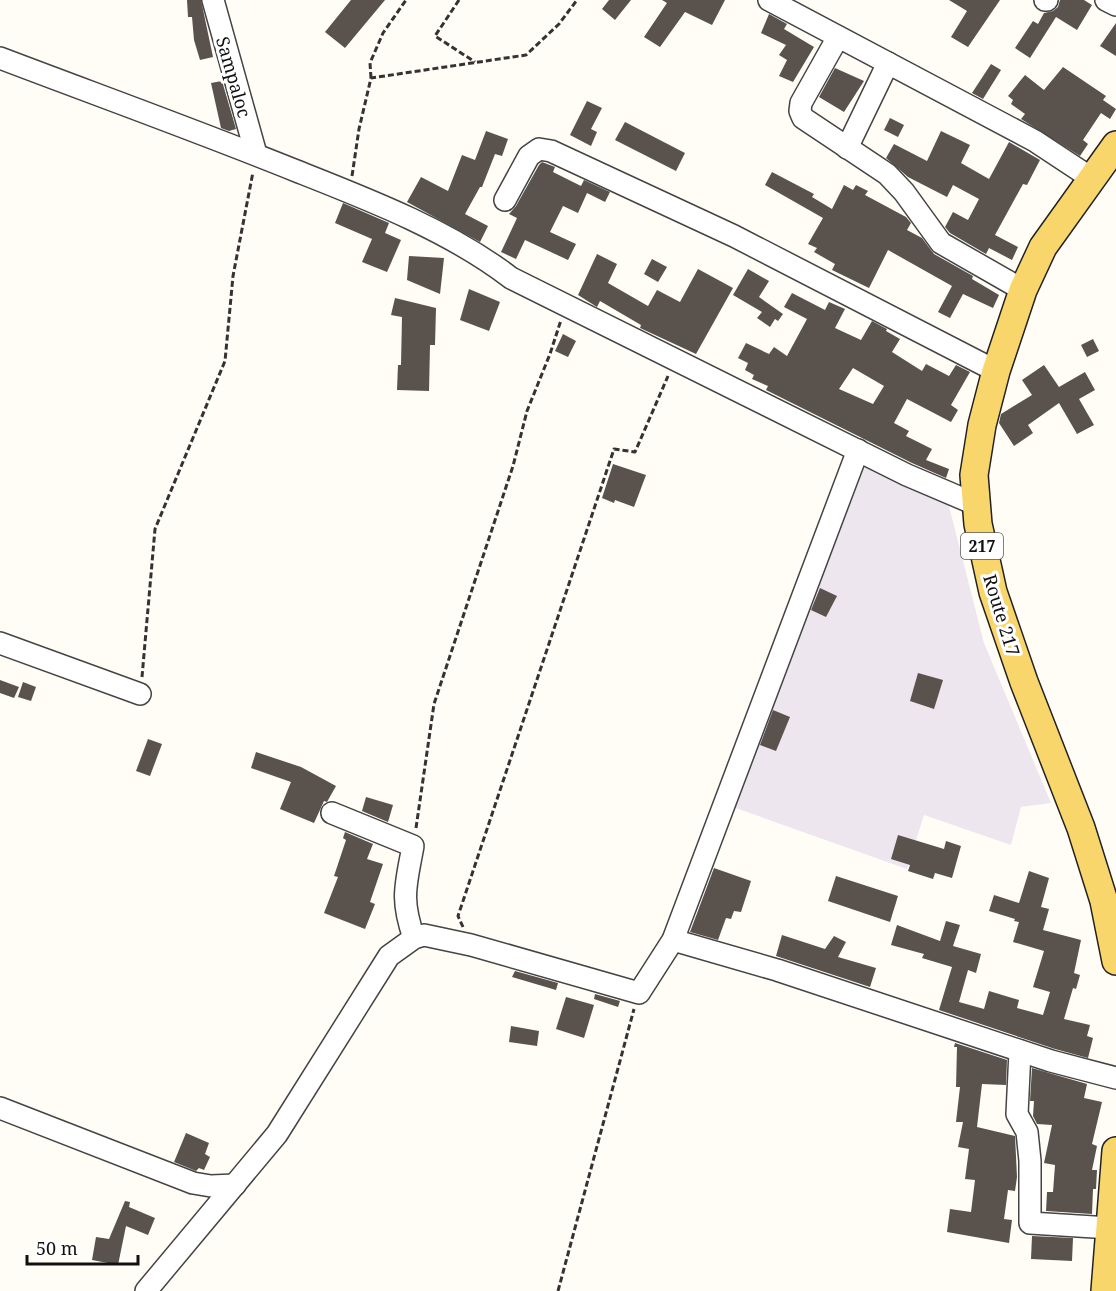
<svg xmlns="http://www.w3.org/2000/svg" width="1116" height="1291" font-family="'Noto Serif',serif">
	<style>
		.industrial { fill: #eee6ef }
		.building { fill: #5a524d; fill-rule: evenodd }
		.lines { fill: none; stroke-linecap: round; stroke-linejoin: round }
		.minor-casing { stroke: #444; stroke-width: 24 }
		.major-casing { stroke: #222; stroke-width: 30 }
		.path { stroke: #333; stroke-width: 3; stroke-dasharray: 6 3; stroke-linecap: butt }
		.minor { stroke: #fff; stroke-width: 21 }
		.major { stroke: #f9d66b; stroke-width: 27 }
		.labels { text-anchor: middle; dominant-baseline: central; stroke-width: 6; stroke-linejoin: round; paint-order: stroke }
		.shield { fill: #fff; stroke: #585858; stroke-width: 1.5 }
		.shield-label { font-size: 16px; font-weight: bold; fill: #111 }
		.street-label { font-size: 18px; fill: #111; stroke: #fff }
	</style>
	<rect width="100%" height="100%" fill="#fffdf5"/>
	<!-- industrial -->
	<polygon class="industrial" points="861,466 948,502 984,643 1051,803 1021,807 1011,845 924,815 907,869 730,806"/>
	<!-- building -->
	<g class="building">
		<polygon points="187,0 201,0 213,57 200,60 194,40 192,17 188,17"/>
		<polygon points="351,0 385,0 345,48 325,32"/>
		<polygon points="609,0 631,0 615,20 602,9"/>
		<polygon points="662,0 725,0 712,25 685,12 660,47 644,37 667,3"/>
		<polygon points="949,0 1000,0 968,47 951,37 967,11"/>
		<polygon points="1060,0 1084,0 1092,5 1077,30 1056,17 1030,58 1015,48 1033,21 1038,24 1044,13 1053,11 1058,7"/>
		<polygon points="769,14 787,24 784,29 814,47 793,82 779,76 787,60 779,55 786,45 761,33"/>
		<polygon points="1116,23 1116,56 1100,46"/>
		<polygon points="991,64 1001,70 983,99 972,93"/>
		<polygon points="1063,67 1106,96 1103,100 1116,109 1110,119 1101,113 1083,140 1088,144 1080,156 1021,119 1025,114 1011,104 1013,100 1008,96 1025,75 1044,90"/>
		<polygon points="835,68 864,81 844,112 819,97"/>
		<polygon points="222,81 236,129 229,131 221,128 211,83"/>
		<polygon points="587,101 602,108 591,129 597,132 591,146 570,135"/>
		<polygon points="890,118 904,125 898,137 884,130"/>
		<polygon points="625,122 685,153 676,171 615,140"/>
		<polygon points="486,131 508,139 502,156 495,154 482,187 480,187 465,214 488,226 480,242 407,202 421,177 448,191 462,155 475,160"/>
		<polygon points="941,131 970,145 961,163 989,179 1009,142 1040,160 1027,185 1023,184 995,235 1018,247 1012,260 989,248 986,254 950,233 945,227 953,212 968,220 979,199 953,185 947,197 908,177 886,158 894,144 927,161"/>
		<polygon points="542,162 555,167 553,172 581,186 584,180 610,192 605,202 587,193 578,213 563,206 550,232 576,244 568,260 525,240 516,259 501,252 517,218 509,214 516,206 539,165"/>
		<polygon points="772,172 814,194 812,197 832,209 844,185 853,190 856,185 868,191 865,195 906,217 911,223 907,230 922,238 934,254 973,276 972,279 999,295 993,308 963,294 950,318 938,312 952,286 888,250 869,288 832,270 835,264 814,252 817,248 808,244 823,218 765,185"/>
		<polygon points="343,203 389,223 385,233 401,240 387,272 362,262 372,239 335,223"/>
		<polygon points="597,254 617,264 608,283 648,306 657,290 680,302 698,269 733,288 696,354 640,328 641,325 600,301 597,307 578,295"/>
		<polygon points="409,256 444,258 440,294 407,280"/>
		<polygon points="652,259 667,267 658,282 644,274"/>
		<polygon points="748,269 769,281 759,297 783,314 778,321 775,319 770,327 757,318 762,312 733,295"/>
		<polygon points="469,289 500,302 489,331 460,320"/>
		<path d="M792,293L825,310L829,302L845,309L835,328L861,340L872,321L887,329L886,331L900,339L892,352L922,371L926,364L949,376L956,365L970,372L951,405L958,410L951,422L907,399L894,423L909,431L906,436L932,449L926,460L949,469L946,478L912,463L766,390L768,386L752,379L754,375L745,370L748,363L738,358L746,343L769,354L774,347L787,356L807,319L784,307ZM853,368L884,386L873,404L839,389Z"/>
		<polygon points="395,298 436,308 435,345 430,345 429,391 397,390 398,365 401,365 402,317 391,315"/>
		<polygon points="563,334 576,341 568,357 555,351"/>
		<polygon points="1093,339 1099,351 1087,357 1081,345"/>
		<polygon points="1044,365 1059,387 1085,372 1095,390 1079,399 1094,425 1077,434 1059,403 1028,425 1033,433 1014,446 999,423 1001,414 1032,395 1022,380"/>
		<polygon points="613,464 646,475 634,507 615,500 614,503 602,498"/>
		<polygon points="820,588 837,596 826,617 811,610"/>
		<polygon points="918,673 943,680 934,709 910,701"/>
		<polygon points="0,680 19,687 14,698 0,693"/>
		<polygon points="23,682 36,687 31,701 18,697"/>
		<polygon points="773,710 790,717 776,751 760,745"/>
		<polygon points="148,739 162,744 150,776 136,771"/>
		<polygon points="256,752 301,767 336,786 327,802 324,801 314,823 280,809 291,782 251,768"/>
		<polygon points="366,797 393,805 388,822 362,811"/>
		<polygon points="345,832 373,844 367,859 383,864 370,902 375,904 365,929 324,913 338,877 334,876 346,840 343,838"/>
		<polygon points="898,835 944,849 946,841 961,846 952,878 935,873 933,879 908,871 910,865 891,859"/>
		<polygon points="714,868 751,881 741,912 734,911 731,919 726,918 718,940 690,932"/>
		<polygon points="1029,871 1049,878 1041,907 1049,909 1043,930 1081,940 1074,973 1080,975 1076,989 1073,988 1064,1019 1090,1025 1087,1036 1093,1038 1088,1058 1055,1049 939,1010 952,967 922,958 924,954 891,945 897,925 940,941 946,921 960,925 953,946 981,954 976,973 968,970 959,1002 984,1009 989,991 1019,1000 1017,1008 1043,1015 1050,992 1033,987 1044,951 1013,942 1019,922 1014,921 1015,919 989,911 994,895 1019,903"/>
		<polygon points="836,876 898,896 890,922 828,901"/>
		<polygon points="782,935 825,949 834,936 846,942 838,957 876,968 870,987 776,956"/>
		<polygon points="515,971 558,983 556,990 512,977"/>
		<polygon points="595,994 620,1001 618,1007 594,999"/>
		<polygon points="566,997 594,1005 584,1038 556,1029"/>
		<polygon points="511,1026 539,1031 537,1046 509,1042"/>
		<polygon points="955,1043 1007,1060 1006,1085 982,1084 977,1127 1015,1136 1017,1177 1015,1191 1008,1190 1004,1219 1012,1220 1009,1243 947,1232 950,1209 971,1212 975,1180 965,1179 969,1149 958,1147 963,1122 956,1122 960,1087 956,1087 957,1047 954,1047"/>
		<polygon points="1032,1068 1087,1084 1084,1098 1102,1102 1092,1144 1097,1146 1092,1170 1097,1170 1096,1189 1093,1189 1092,1214 1046,1211 1047,1192 1053,1192 1055,1165 1044,1163 1052,1125 1037,1124 1033,1116 1034,1101 1030,1101"/>
		<polygon points="186,1133 209,1143 205,1154 210,1157 204,1170 199,1168 196,1171 174,1162"/>
		<polygon points="125,1201 130,1202 129,1207 155,1218 148,1235 126,1226 118,1265 92,1260 96,1237 109,1239"/>
		<polygon points="1032,1236 1073,1238 1072,1261 1031,1259"/>
	</g>
	<g class="lines">
		<defs>
			<g id="minor">
				<polyline points="213,0 256,154"/>
				<polyline points="769,0 1035,141 1091,178"/>
				<polyline points="1045,0 1047,0"/>
				<polyline points="1106,0 1116,5"/>
				<polyline points="838,37 801,103 800,111 803,118 887,174 904,192 941,243 1023,290"/>
				<path d="M0,58C100,96 200,132 299,172C370,200 450,231 511,278L907,475L975,504"/>
				<polyline points="847,148 888,63"/>
				<polyline points="505,200 529,156 539,149 551,151 734,236 996,371"/>
				<polyline points="0,643 140,694"/>
				<path d="M332,813L413,846C406,885 400,898 414,938"/>
				<polyline points="673,940 777,970 1051,1061 1116,1078"/>
				<polyline points="1020,1051 1017,1114 1027,1132 1030,1161 1030,1223 1110,1228"/>
				<polyline points="0,1108 193,1183 211,1186 235,1185"/>
				<polyline points="146,1291 277,1134 389,956 414,938 424,935 471,945 639,993 673,940 858,450"/>
			</g>
			<g id="major">
				<polyline points="1116,145 1043,247 1023,290 996,371 982,425 974,475 978,524 993,592 1024,682 1081,828 1104,901 1116,961"/>
				<polyline points="1105,1291 1116,1151"/>
			</g>
		</defs>
		<!-- minor casing -->
		<use href="#minor" class="minor-casing"/>
		<!-- major casing -->
		<use href="#major" class="major-casing"/>
		<!-- path -->
		<g class="path">
			<polyline points="459,0 435,36 475,62"/>
			<polyline points="371,78 370,63 383,33 406,0"/>
			<polyline points="352,176 359,129 371,78 526,55 559,24 577,0"/>
			<polyline points="142,677 155,529 225,361 233,276 253,172"/>
			<polyline points="416,828 434,704 513,466 527,411 550,354 561,320"/>
			<polyline points="463,927 458,916 614,449 635,452 668,376"/>
			<polyline points="558,1291 634,1009"/>
		</g>
		<!-- minor -->
		<use href="#minor" class="minor"/>
		<!-- major -->
		<use href="#major" class="major"/>
	</g>
	<g class="labels">
		<!-- shield labels -->
		<rect class="shield" x="961" y="533" width="42" height="26" rx="4.5"/>
		<g class="shield-label">
			<text x="982" y="546">217</text>
		</g>
		<!-- street labels -->
		<g class="street-label">
			<text transform="translate(234 77) rotate(74)">Sampaloc</text>
			<text transform="translate(1002 615) rotate(73)">Route 217</text>
		</g>
	</g>
	<!-- scale -->
	<path d="M27 1255v9h111v-9" fill="none" stroke="#111111" stroke-width="3"/>
	<text x="36" y="1255" font-size="18" fill="#111111" stroke="#ffffff" stroke-width="4.5" paint-order="stroke">50 m</text>
</svg>
